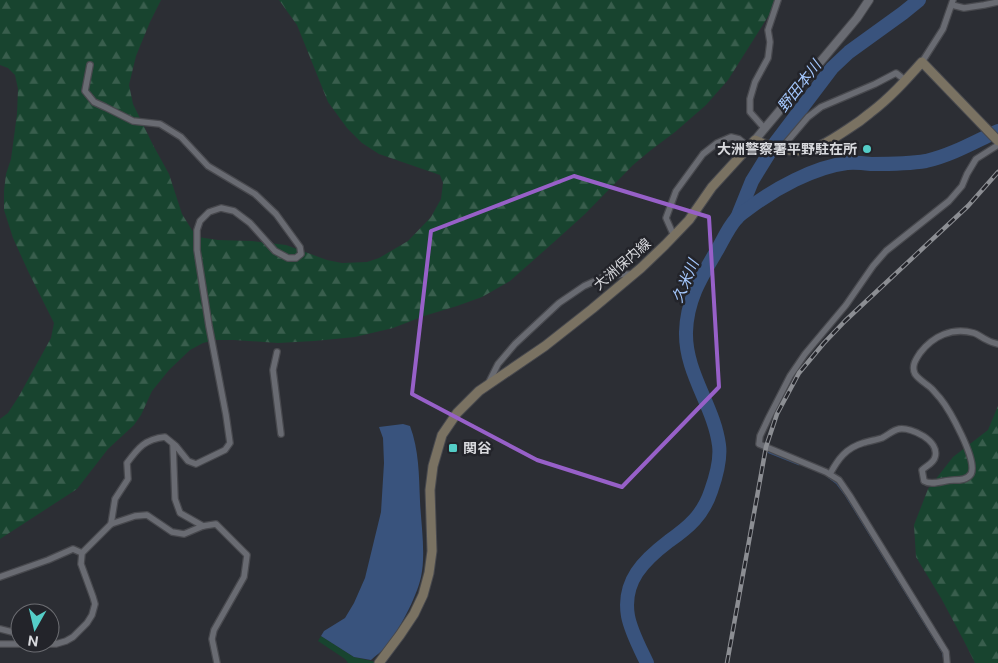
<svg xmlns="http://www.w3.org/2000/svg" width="998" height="663" font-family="'Public Sans','Noto Sans JP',sans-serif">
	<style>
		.forest { fill: url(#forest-firs) }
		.pitch { fill: #18442f }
		.water { fill: #39537d }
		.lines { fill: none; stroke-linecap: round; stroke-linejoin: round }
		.stream { stroke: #39537d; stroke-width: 2.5 }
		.river { stroke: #39537d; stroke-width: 14 }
		.minor-casing { stroke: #48494e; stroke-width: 8 }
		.tertiary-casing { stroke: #48494e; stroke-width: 10 }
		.secondary-casing { stroke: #48494e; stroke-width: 11 }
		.minor { stroke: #696b72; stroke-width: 5.5 }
		.tertiary { stroke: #696b72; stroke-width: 8 }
		.secondary { stroke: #7a7262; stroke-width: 9 }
		.rail-casing { stroke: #8c8e93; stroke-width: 4.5 }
		.rail { stroke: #23242a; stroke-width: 2.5; stroke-dasharray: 8; stroke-linecap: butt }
		.marked { fill: none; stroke: #9760c8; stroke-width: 4; stroke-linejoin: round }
		.poi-dot { fill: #54cdc7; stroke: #23242a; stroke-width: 2 }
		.labels { text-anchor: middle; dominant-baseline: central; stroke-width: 5; stroke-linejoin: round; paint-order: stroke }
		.poi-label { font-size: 14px; font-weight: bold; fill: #d9dade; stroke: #23242a; text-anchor: end }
		.street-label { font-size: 14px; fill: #d9dade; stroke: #23242a }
		.water-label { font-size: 15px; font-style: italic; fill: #a4c7fd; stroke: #23242a }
	</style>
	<defs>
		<pattern id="forest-firs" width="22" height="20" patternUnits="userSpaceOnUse" patternTransform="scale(1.25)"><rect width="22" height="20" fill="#18442f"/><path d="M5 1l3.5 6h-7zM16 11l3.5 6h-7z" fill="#395e4d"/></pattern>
	</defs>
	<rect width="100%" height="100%" fill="#2c2e34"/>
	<!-- forest -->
	<g class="forest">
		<polygon points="0,0 161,0 150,22 136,56 129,85 133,104 153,145 169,174 182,214 192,230 198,237 218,240 252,241 286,245 327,260 342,263 367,262 379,258 408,241 431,217 441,199 443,183 440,175 379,154 362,143 347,128 328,102 297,25 279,0 779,0 769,15 728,80 706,105 675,132 651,150 633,165 585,214 554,242 510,281 482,297 457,306 424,316 393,328 355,337 314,341 278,343 234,340 215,340 203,343 190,350 169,370 152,391 141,415 134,425 108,449 77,489 0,539 0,419 8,413 19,396 51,338 54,323 28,271 13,238 4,210 4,191 6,174 11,159 17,114 18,89 15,75 8,68 0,65"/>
		<polygon points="998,406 998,663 975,663 964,641 941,598 916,557 914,525 928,489 953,457 988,430"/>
	</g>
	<!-- pitch -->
	<polygon class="pitch" points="321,636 354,657 376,662 375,663 348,663 345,659 318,641"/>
	<!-- water -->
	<path class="water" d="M403,424L410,426C419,450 419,475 420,501C421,524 426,554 421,577C416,599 399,630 385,648C381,652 375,656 371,660L354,657L321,636L324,631L345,618L354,603L365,578L381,512L384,463L383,438L379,427Z"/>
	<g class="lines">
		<!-- stream -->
		<g class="stream">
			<polyline points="769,452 799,464"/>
			<polyline points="829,477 837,483 846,495 943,652 944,657"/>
		</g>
		<!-- river -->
		<g class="river">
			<polyline points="737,218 752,181 776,142 832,68 849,52 903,13 919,0"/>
			<path d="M647,663C640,648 631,632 628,616C622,581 644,560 669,541C689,527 703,515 711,491C716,477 721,460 719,445C714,406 685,373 686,332C687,300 700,279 716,252C722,242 728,228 736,219C739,215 744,212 748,209C774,189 814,167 847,163C855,162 863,163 871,164C889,164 908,164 926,161C952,155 974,142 998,131"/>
		</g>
		<defs>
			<g id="minor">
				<polyline points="952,5 964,8 984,5 998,2"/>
				<polyline points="922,62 943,29 953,0"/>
				<path d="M90,65L85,91L94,102L105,107L133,121L160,124L181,137L208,166L255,194L276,214L300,247L301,254L296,258H288L275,251L250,223L234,211L221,208L209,212L200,221L197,230V250L209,326L226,415L230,443L225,450L196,464L188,461L176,446L165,437C145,439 138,448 127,463L128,479L115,499L111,524"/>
				<polyline points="765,129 750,112 750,99 755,82 768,58 770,42 768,30 778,0"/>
				<polyline points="785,149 786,143 808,117 821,107 875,84 896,73 905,80"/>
				<polyline points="674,236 666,218 676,191 703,154 717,143 731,137 739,139 749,147"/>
				<polyline points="277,352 273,370 281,434"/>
				<polyline points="488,384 498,364 515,344 559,303 584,286 608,275 633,274"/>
				<polyline points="173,444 175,499 180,513 203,526"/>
				<path d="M830,474C838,459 846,448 863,443C869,441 876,440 882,438C888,435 893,430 899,429C912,427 940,441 935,457C934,463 926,466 922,470L924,481C932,486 944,480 954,480C960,480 967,480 971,474C978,460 949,409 940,398C937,395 935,392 932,389C927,384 919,380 915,374C911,366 916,359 920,353C933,336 952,327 974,333C978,334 982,338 987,340C990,342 994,343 998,344"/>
				<polyline points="0,577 48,560 73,549 82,553"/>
				<polyline points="0,629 20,634"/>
				<polyline points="0,644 56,644 66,641 73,637 87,623 92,615 95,604 93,597 81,564 82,553 111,524 135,516 147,515 172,532 184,534 203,526 216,524 247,555 244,577 214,630 212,639 217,663"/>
				<polyline points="947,663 946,652 850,496 839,480 826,472 759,444 760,436 769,417 790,376 805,354 846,305 873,266 886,251 949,201 962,186 967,174 976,159 998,145"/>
			</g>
			<polyline id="tertiary" points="755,140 857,18 869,0"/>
			<path id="secondary" d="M379,663L400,635L414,614L423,595L429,573L432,551L430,490L433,466L442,435L457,413L479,391L545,346L592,309L641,268L665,245L689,220L712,187L755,140C769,147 796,154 812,149C825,145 837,136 848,129C856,124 863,119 870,113C890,98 906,80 922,62L998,141"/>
		</defs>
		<!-- minor casing -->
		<use href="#minor" class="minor-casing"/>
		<!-- tertiary casing -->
		<use href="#tertiary" class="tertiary-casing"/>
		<!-- secondary casing -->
		<use href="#secondary" class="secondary-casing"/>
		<!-- minor -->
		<use href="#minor" class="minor"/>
		<!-- tertiary -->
		<use href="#tertiary" class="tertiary"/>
		<!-- secondary -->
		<use href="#secondary" class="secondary"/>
		<defs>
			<polyline id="rail" points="727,663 766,447 777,414 799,373 824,343 845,321 968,206 998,172"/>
		</defs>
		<!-- rail casing -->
		<use href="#rail" class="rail-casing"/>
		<!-- rail -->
		<use href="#rail" class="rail"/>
	</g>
	<!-- marked area -->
	<path class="marked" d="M574,176L709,217L719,387L622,487L537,460L412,394L431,231Z"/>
	<!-- markers -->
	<g class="poi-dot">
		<circle cx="867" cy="149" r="5"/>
		<rect x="448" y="443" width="10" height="10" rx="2.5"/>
	</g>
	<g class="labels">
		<!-- poi labels -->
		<g class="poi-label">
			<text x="857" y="149">大洲警察署平野駐在所</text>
			<text x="463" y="448" text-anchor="start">関谷</text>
		</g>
		<!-- street labels -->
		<g class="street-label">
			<text transform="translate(622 264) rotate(-41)">大洲保内線</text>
		</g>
		<!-- water labels -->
		<g class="water-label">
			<text transform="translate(799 86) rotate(-52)">野田本川</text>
			<text transform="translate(685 281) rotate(-67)">久米川</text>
		</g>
	</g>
	<!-- north arrow -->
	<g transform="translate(35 628) rotate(188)"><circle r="24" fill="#23242a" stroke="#6c6d72"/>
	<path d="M0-4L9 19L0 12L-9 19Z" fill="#54cdc7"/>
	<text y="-8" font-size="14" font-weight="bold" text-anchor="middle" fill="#d9dade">N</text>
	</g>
</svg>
